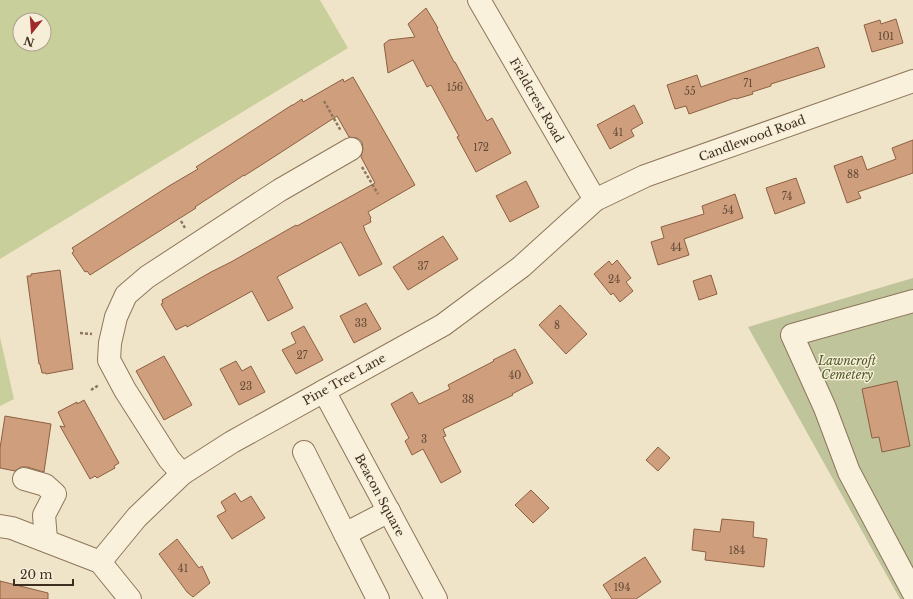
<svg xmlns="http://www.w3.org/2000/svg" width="913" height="599" font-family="'Libre Baskerville',serif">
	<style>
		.green { fill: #c9cf9b; fill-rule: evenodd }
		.cemetery { fill: #bfc49a }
		.building { fill: #cf9f7d; stroke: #8d5f41 }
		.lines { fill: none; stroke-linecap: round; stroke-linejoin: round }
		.minor-casing { stroke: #8d765c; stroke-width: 24 }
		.path { stroke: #8d765c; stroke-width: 2.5; stroke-dasharray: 3 2; stroke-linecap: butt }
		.minor { stroke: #faf1dc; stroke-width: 22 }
		.labels { text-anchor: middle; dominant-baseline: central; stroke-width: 3; stroke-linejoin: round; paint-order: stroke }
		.number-label { font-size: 10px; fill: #624a37 }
		.street-label { font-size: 12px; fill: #3d2e20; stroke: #f7eed8 }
		.park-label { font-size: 12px; font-style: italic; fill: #4d5a26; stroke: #f7eed8 }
	</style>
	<rect width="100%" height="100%" fill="#f0e4c8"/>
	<!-- green -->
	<g class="green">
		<path d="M0,0H320L348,48L0,259ZM20,20H44V44H20Z"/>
		<polygon points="0,337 14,399 0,406"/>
	</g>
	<!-- cemetery -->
	<polygon class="cemetery" points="913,278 913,599 900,599 748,327"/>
	<!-- building -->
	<g class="building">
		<polygon points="426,8 438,28 437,29 454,62 455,62 487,121 492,118 511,153 476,172 457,137 459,136 431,85 427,87 413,60 388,73 384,44 389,40 415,37 408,24"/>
		<polygon points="896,19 903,43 872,52 864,25 880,20 881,24"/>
		<polygon points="818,47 825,67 771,84 771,86 752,92 753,94 736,99 735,98 689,114 686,106 675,109 667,85 697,75 701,87"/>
		<polygon points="353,77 415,185 368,212 371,218 370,219 371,222 363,226 365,229 364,229 382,264 359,276 341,242 277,277 293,308 268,321 252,291 187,327 186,325 176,330 161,304 163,303 162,300 211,272 231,262 296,225 297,226 375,183 361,157 363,149 362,142 357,138 349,137 337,116 266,162 244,176 244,175 195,207 196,208 90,275 87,271 85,272 72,253 74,251 72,248 169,186 198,169 196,167 292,105 293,105 302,99 303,102 343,79 344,82"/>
		<polygon points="634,105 643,123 631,130 634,136 610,149 597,125"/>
		<polygon points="913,140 913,173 858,192 861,198 847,203 834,166 862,156 867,170 896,159 892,148"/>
		<polygon points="796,178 805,203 775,214 766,188"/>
		<polygon points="526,181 539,207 510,222 496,196"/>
		<polygon points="735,194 743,218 684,239 689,255 658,265 651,242 664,238 661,227 704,214 702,206"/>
		<polygon points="443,236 458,259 408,290 393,267"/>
		<polygon points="617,260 631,278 626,282 633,291 620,302 613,293 611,295 594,274 609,261 612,265"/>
		<polygon points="60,270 73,369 46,374 45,373 42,373 40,364 39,364 27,276 31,276 31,274"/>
		<polygon points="711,275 717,294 699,300 693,281"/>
		<polygon points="366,303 381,329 354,343 340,316"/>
		<polygon points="560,305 587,334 566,354 539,325"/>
		<polygon points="304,326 323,360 296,374 282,350 296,343 291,333"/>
		<polygon points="515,349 533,383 512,394 513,395 443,429 446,436 443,437 461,472 441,483 423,449 412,455 405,441 409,438 391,404 412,392 419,404 450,389 448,385 494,361 493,360"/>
		<polygon points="164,356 192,405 164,420 136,371"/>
		<polygon points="236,361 242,371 251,366 265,392 239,405 220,369"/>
		<polygon points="897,381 910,446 882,452 879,437 872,438 862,389"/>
		<polygon points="84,400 119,463 114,466 115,468 97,478 95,476 90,479 60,426 65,427 58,412 77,402 77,404"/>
		<polygon points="5,416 51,424 44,472 27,467 21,467 15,471 0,468 0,448"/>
		<polygon points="658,447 670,458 658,471 646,460"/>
		<polygon points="531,490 549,508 533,523 515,505"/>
		<polygon points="235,493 241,502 251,496 265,518 232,539 217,516 226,511 221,502"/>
		<polygon points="722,519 754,522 753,537 767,539 764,567 705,560 706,552 692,550 694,529 720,532"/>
		<polygon points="177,539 199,568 202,566 210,583 193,597 187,592 159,554"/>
		<polygon points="645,557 661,582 636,599 612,599 603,585"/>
		<polygon points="0,581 48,593 48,599 0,599"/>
	</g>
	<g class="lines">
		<defs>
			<g id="minor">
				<polyline points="479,0 595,200"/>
				<polyline points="913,301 792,335 825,408 849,472 913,592"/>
				<polyline points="324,391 436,599"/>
				<polyline points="304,452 345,534 389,511"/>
				<polyline points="182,474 169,459 125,390 109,360 110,343 116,317 126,295 147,277 280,190 351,149"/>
				<polyline points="24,479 45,485 55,494 44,515 46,540"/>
				<polyline points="0,526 12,528 100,562 130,599"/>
				<polyline points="345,534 378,599"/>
				<polyline points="100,562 137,517 182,474 232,442 443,325 521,267 595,200 645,176 820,114 913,81"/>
			</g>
		</defs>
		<!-- minor casing -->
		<use href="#minor" class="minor-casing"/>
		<!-- path -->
		<g class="path">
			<polyline points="324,101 341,131"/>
			<polyline points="362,167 378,194"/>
			<polyline points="181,221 185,228"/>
			<polyline points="80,333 92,334"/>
			<polyline points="91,390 99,385"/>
		</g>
		<!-- minor -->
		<use href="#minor" class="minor"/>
	</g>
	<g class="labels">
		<!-- number labels -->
		<g class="number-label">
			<text x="886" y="36">101</text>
			<text x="748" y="83">71</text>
			<text x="455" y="87">156</text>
			<text x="690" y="91">55</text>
			<text x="618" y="132">41</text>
			<text x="481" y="147">172</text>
			<text x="853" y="174">88</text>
			<text x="787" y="196">74</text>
			<text x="728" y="210">54</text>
			<text x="676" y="247">44</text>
			<text x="423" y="266">37</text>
			<text x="614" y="279">24</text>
			<text x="361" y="323">33</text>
			<text x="557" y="325">8</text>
			<text x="302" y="355">27</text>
			<text x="515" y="375">40</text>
			<text x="246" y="386">23</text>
			<text x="468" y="399">38</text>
			<text x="424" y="439">3</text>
			<text x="737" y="550">184</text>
			<text x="183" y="568">41</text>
			<text x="622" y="587">194</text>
		</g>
		<!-- street labels -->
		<g class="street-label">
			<text transform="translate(537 100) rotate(60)">Fieldcrest Road</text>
			<text transform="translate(752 138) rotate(-20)">Candlewood Road</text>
			<text transform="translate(344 379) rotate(-29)">Pine Tree Lane</text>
			<text transform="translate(380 495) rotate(62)">Beacon Square</text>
		</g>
		<!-- park labels -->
		<g class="park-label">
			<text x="847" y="360">Lawncroft<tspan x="847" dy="14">Cemetery</tspan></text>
		</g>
	</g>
	<!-- north arrow -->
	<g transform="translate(32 32) rotate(197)"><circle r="19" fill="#f7eed8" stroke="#ada18e"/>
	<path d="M0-3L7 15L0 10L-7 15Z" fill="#9e2a2b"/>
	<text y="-6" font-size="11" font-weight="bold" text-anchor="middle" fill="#3d2e20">N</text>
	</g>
	<!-- scale -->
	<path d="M14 579v6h59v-6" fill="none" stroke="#3d2e20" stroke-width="2"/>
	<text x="20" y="579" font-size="12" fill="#3d2e20" stroke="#f7eed8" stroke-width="3" paint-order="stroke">20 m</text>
</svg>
